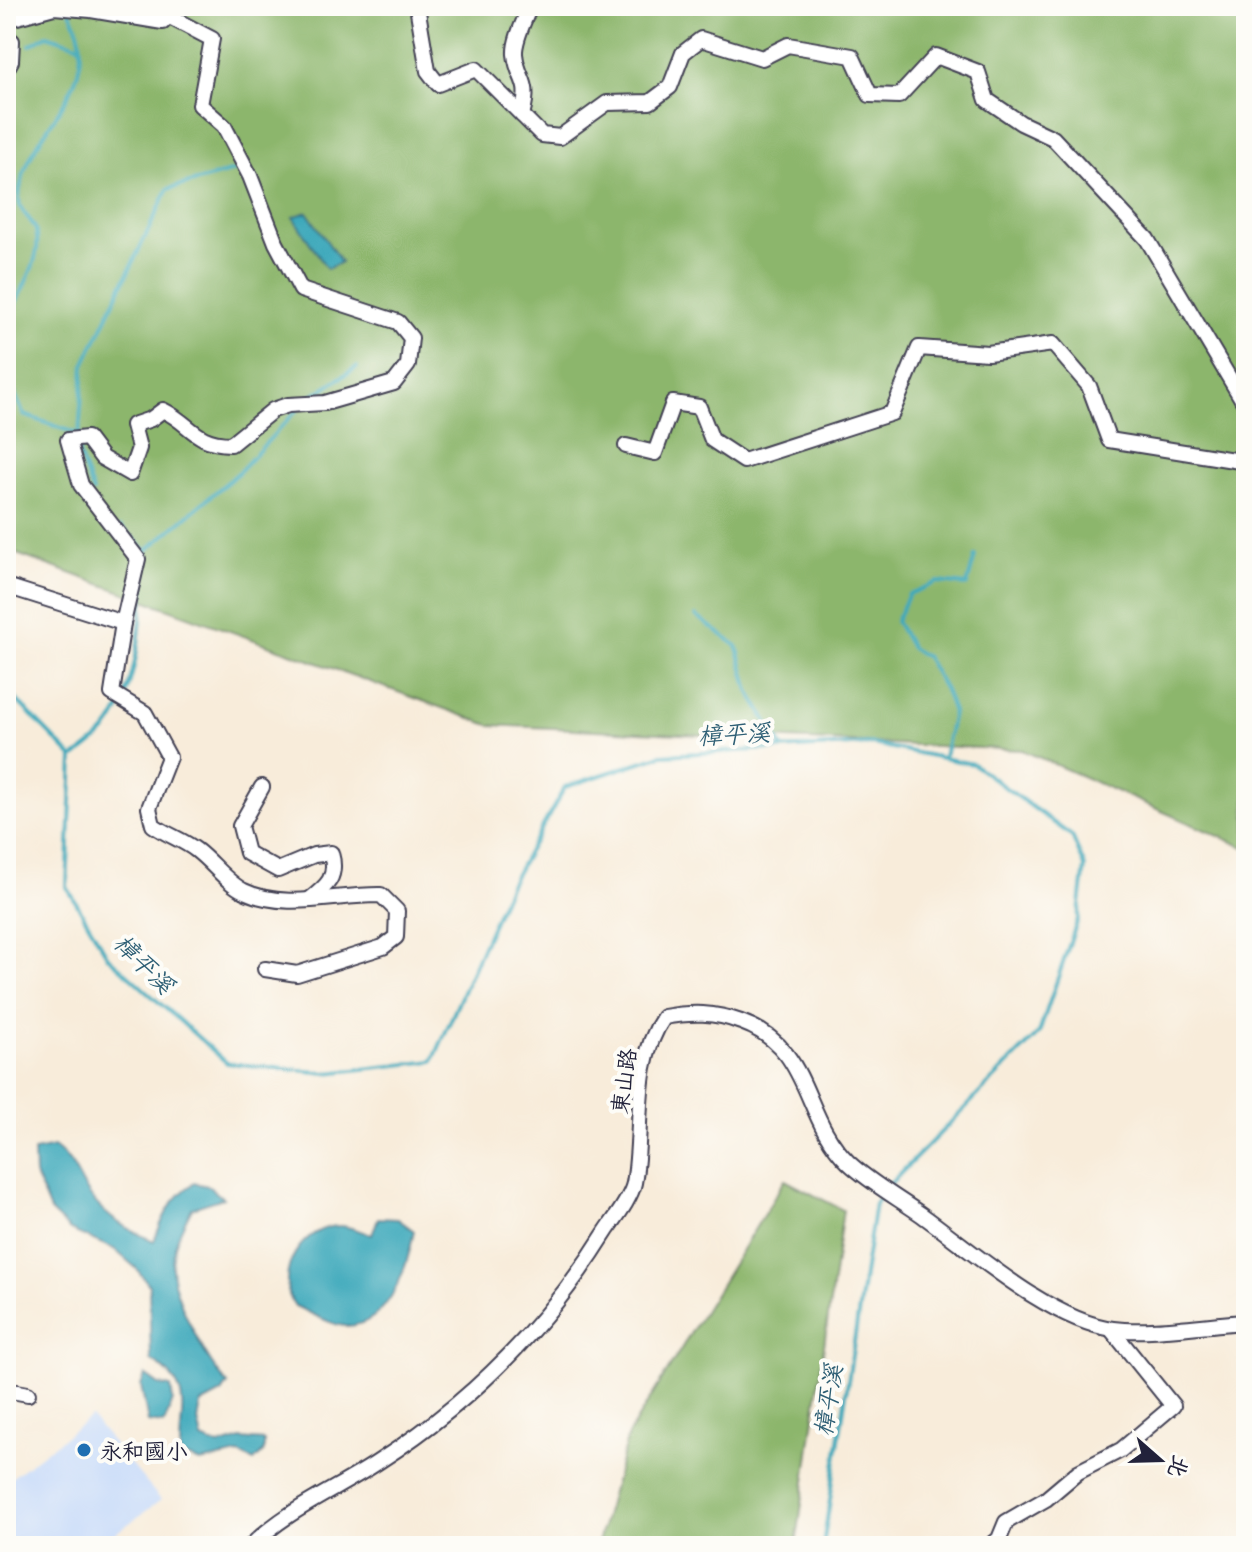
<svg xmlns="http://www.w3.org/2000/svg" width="1252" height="1552" font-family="Mali,'LXGW WenKai TC',sans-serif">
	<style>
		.built { fill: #c9dcf9 }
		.forest { fill: #8cb66c; stroke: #576c54; stroke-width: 2 }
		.water { fill: #3ca9bb; stroke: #2f667b; stroke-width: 2 }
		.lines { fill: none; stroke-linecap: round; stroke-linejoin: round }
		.stream { stroke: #3ca9bb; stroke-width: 4 }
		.minor-casing { stroke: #424053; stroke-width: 18 }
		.minor { stroke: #fff; stroke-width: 14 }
		.poi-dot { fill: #1f6fb2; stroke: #fdfcf7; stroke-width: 3 }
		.labels { text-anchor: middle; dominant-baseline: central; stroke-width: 8; stroke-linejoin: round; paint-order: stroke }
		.street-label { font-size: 22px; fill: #22223b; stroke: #fdfcf7 }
		.poi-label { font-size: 22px; fill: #22223b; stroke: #fdfcf7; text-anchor: start }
		.water-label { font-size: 24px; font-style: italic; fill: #2e5f75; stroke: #fdfcf7 }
	</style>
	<rect width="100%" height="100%" fill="#fdfcf7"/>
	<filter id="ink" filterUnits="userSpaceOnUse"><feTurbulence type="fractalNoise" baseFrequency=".0125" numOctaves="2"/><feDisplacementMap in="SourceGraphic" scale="16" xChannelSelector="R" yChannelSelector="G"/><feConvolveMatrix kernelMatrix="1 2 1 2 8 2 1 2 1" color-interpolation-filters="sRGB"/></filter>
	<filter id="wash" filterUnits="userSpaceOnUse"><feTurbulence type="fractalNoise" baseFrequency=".006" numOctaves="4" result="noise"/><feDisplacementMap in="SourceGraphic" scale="32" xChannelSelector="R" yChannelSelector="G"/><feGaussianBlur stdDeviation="1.8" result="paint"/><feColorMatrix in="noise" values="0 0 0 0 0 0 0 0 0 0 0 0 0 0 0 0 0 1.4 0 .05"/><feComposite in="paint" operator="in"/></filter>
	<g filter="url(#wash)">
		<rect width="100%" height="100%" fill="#f8ecda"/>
		<!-- built -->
		<polygon class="built" points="91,1417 161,1500 98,1546 10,1546 6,1541 6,1482"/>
		<!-- forest -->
		<g class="forest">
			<polygon points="6,6 1246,6 1246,848 1022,750 489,725 6,550"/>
			<polygon points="785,1180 843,1210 796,1546 597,1546 628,1435"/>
		</g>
		<!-- water -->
		<g class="water">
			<polygon points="307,212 341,262 327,269 293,217"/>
			<path d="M54,1147C77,1163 76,1178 92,1198C108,1219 130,1231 154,1241C163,1217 171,1198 194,1183L208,1186L223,1198L192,1208C182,1227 172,1245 172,1267C172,1295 207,1364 228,1384L222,1393L201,1404L198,1421L202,1439L218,1446L241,1439L264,1441V1451L254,1461L239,1454L200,1462L180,1454C179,1408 196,1389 151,1360L149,1285L136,1268L114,1249L70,1230L50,1211L35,1175L34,1151Z"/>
			<path d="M378,1218L398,1219L414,1231C408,1265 390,1325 347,1326C332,1326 310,1312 295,1306C272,1275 302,1224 342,1226C351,1227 363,1232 372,1235Z"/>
			<polygon points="145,1375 159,1385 171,1387 173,1401 164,1424 148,1422 141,1386"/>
		</g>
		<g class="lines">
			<!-- stream -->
			<g class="stream">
				<polyline points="30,45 47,35 81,46"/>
				<path d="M6,324C16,296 44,261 36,231C33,219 19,213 19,199C21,131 112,86 70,12"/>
				<polyline points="6,374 24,415 78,434"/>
				<polyline points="309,398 357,367"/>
				<polyline points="79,435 84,365 168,189 234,171"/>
				<polyline points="79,443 79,454 93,492"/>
				<polyline points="121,527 146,551"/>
				<polyline points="696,616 737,646 749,691 783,749"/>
				<polyline points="6,689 73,758 67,887 108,957 227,1063 327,1073 433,1061 509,886 565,787 662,755 872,744 973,764 1072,836 1085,867 1078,919 1039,1033 888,1186"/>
				<polyline points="944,757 953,712 945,690 926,657 911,648 896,621 909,594 938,582 967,585 975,556"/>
				<path d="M73,758C88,748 104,736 113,721C142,674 142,604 146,551L238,473L297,410"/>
				<polyline points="823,1546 875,1203 883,1193"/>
			</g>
		</g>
	</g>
	<g filter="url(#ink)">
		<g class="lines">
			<defs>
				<g id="minor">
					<polyline points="417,6 428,71 438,84 476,69 542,135 560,137 607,103 650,102 670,87 683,53 701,39 762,58 788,45 852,56 870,95 899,96 936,56 978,72 987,100 1021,123 1053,138 1147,239 1246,406"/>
					<polyline points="6,20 54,7 91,10 163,22 168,16"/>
					<polyline points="6,37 12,41 11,61 6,70"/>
					<path d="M522,115C532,79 518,82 515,54C514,40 525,19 530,6"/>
					<polyline points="626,446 655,453 673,403 699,407 712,440 744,461 892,413 919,348 988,353 1053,344 1089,386 1109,440 1246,462"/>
					<path d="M6,586L123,623L138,559L81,485L68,440L87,438L102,458L130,474L139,448L133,425L151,419L163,410C193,425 193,443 231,444L273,410L288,405L325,403L394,383L408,365L411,338L398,322L301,290L276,243L250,176L224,126L200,105L212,39L168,16L176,6"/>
					<path d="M123,623L112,693L145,713L169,757L149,808L153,825C167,835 183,840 196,850C212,862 227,883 244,891C286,911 337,894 381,895L397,911L396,937L383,947L297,974L265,969"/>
					<path d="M262,787L240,826L247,853L278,870L314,855L331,853C338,877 327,886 309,900"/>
					<polyline points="6,1390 28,1394"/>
					<path d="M251,1546C286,1510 336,1490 378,1462C472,1402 548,1325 607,1230C616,1217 631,1198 634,1183C644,1128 631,1064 664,1017C691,1012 715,1012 741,1022C812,1047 801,1116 848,1162C869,1182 898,1198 922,1215C972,1251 1051,1321 1113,1329C1150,1334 1207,1324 1246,1322"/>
					<polyline points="990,1546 999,1539 1006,1522 1046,1499 1078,1472 1121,1450 1173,1406 1111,1329"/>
				</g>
			</defs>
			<!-- minor casing -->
			<use href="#minor" class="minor-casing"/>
			<!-- minor -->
			<use href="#minor" class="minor"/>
		</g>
	</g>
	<!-- markers -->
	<circle class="poi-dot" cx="84" cy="1450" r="8"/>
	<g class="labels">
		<!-- street labels -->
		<g class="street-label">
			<text transform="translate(623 1081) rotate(-82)">東山路</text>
		</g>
		<!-- poi labels -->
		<g class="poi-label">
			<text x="100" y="1450">永和國小</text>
		</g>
		<!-- water labels -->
		<g class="water-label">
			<text transform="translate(734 733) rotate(-3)">樟平溪</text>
			<text transform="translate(145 963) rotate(45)">樟平溪</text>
			<text transform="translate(827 1400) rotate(-81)">樟平溪</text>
		</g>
	</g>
	<!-- margin -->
	<rect width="1252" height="1552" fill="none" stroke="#fdfcf7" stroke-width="32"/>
	<!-- north arrow -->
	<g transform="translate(1160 1460) rotate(110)" stroke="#fdfcf7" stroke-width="6" paint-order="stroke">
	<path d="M0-6L14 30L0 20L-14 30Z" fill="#22223b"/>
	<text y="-12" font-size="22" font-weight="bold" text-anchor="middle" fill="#22223b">北</text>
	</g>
</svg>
